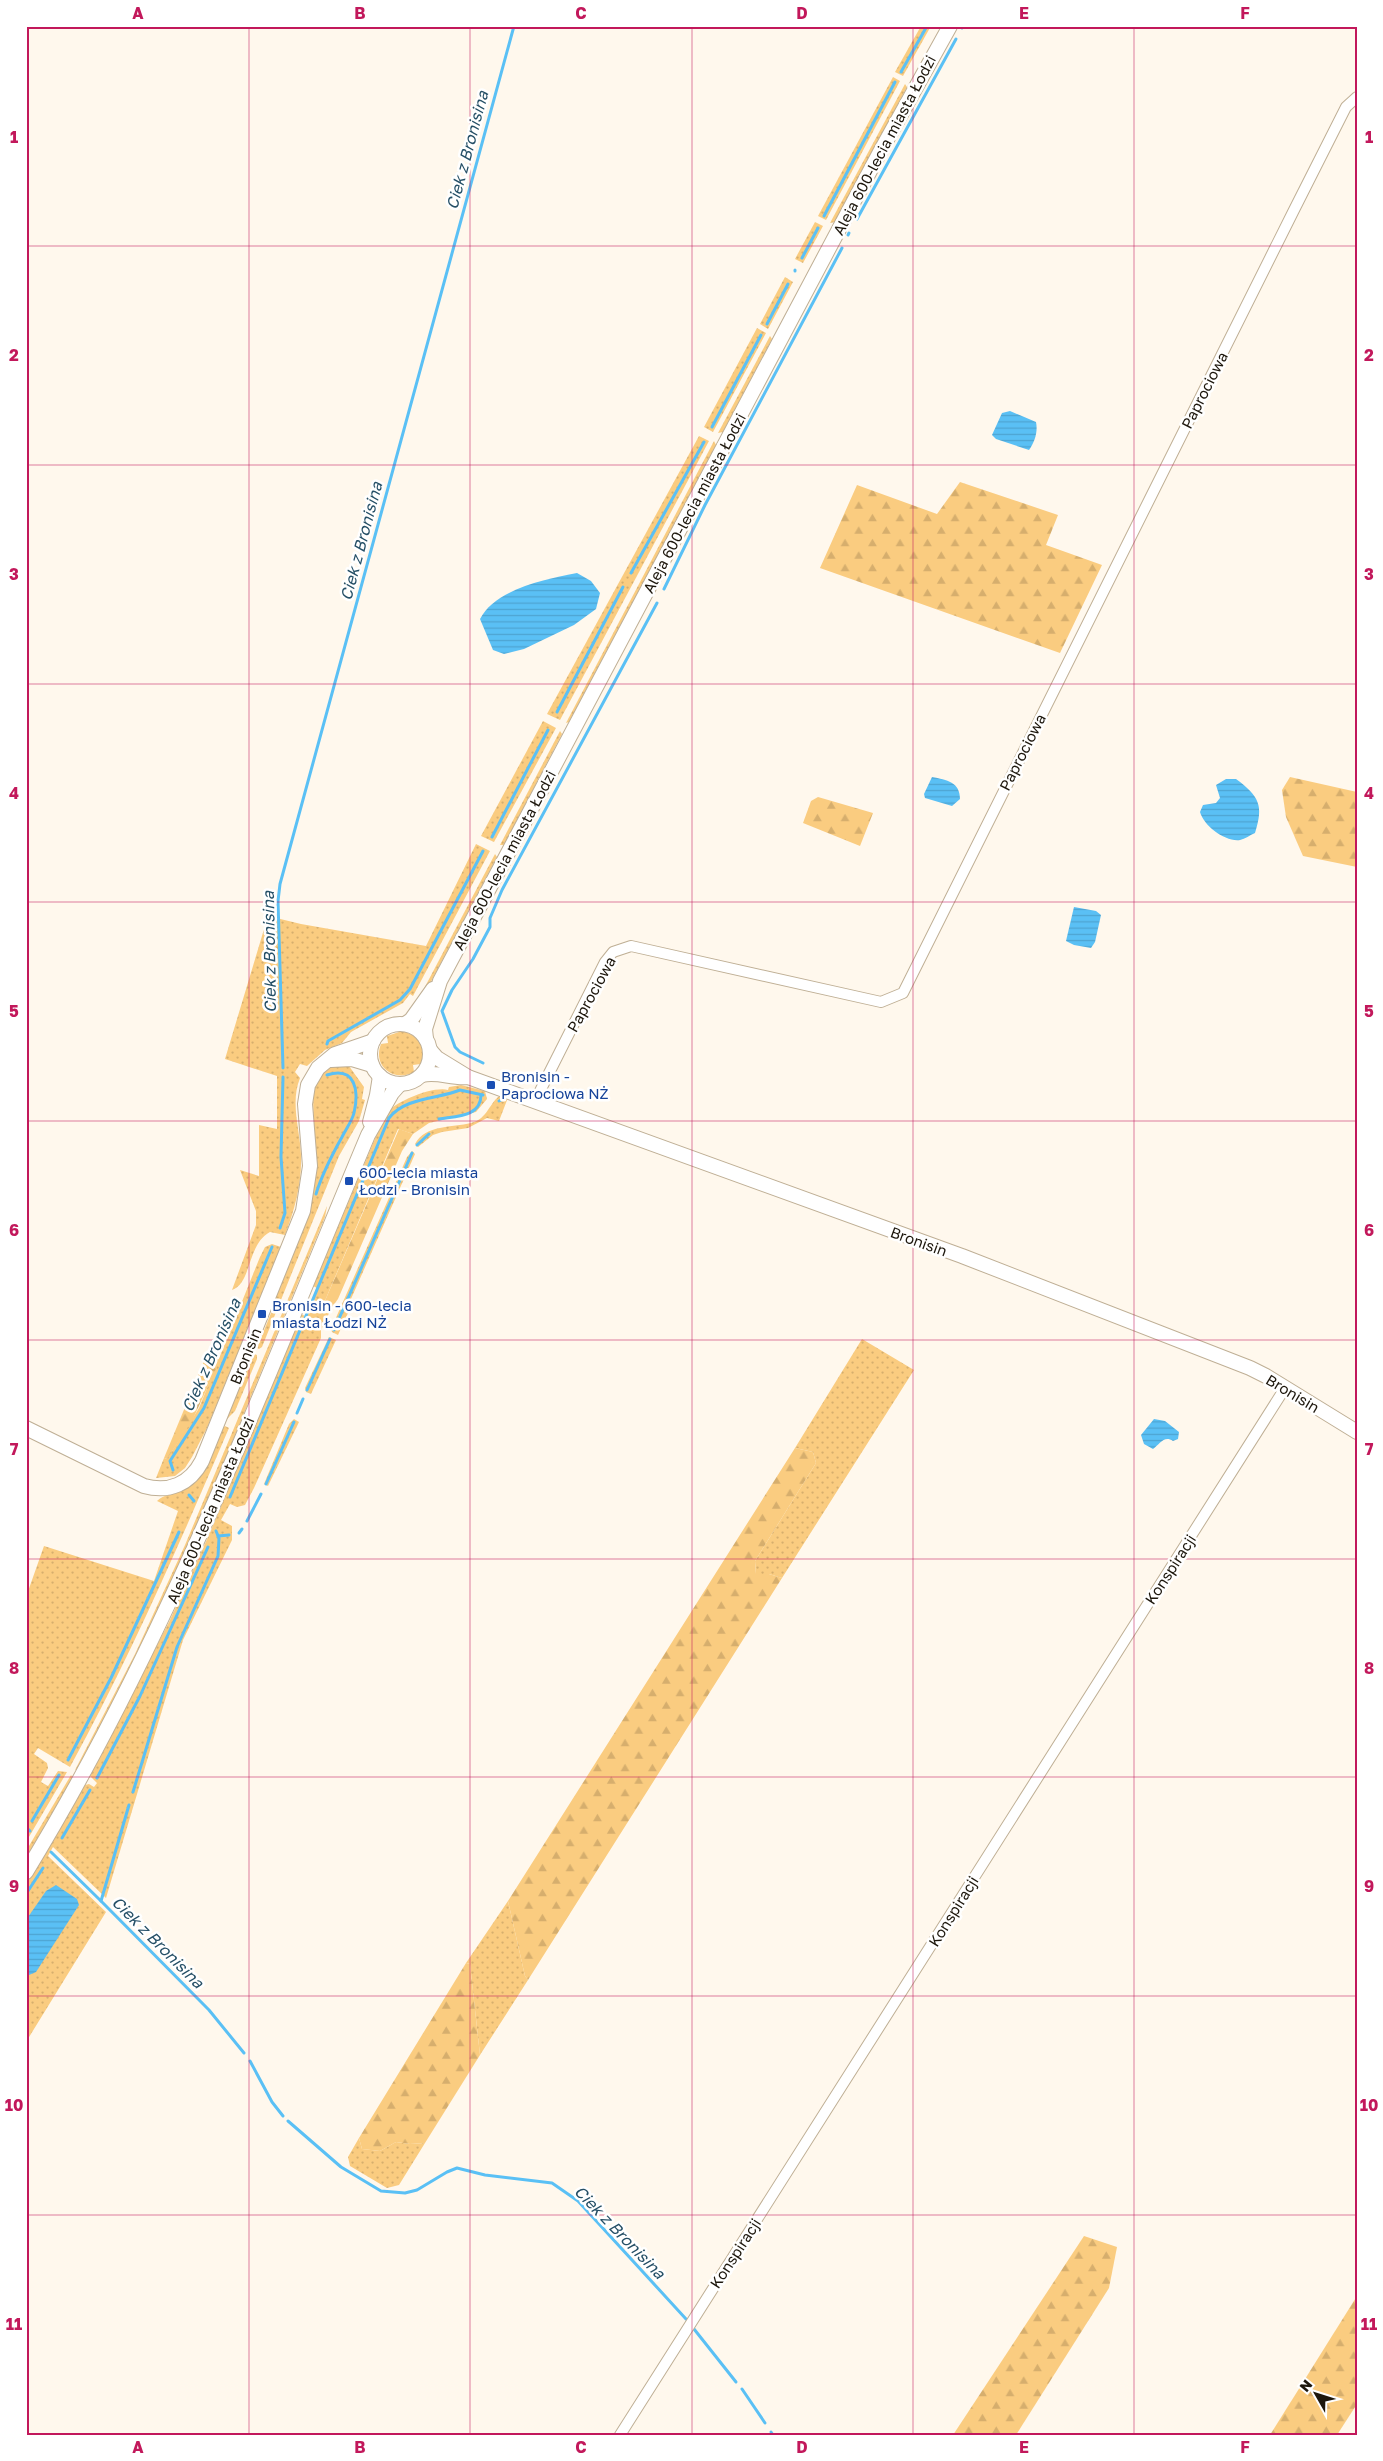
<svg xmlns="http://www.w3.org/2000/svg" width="1383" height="2461" font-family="'Golos Text',sans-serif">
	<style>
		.grass { fill: url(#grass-dots) }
		.forest { fill: url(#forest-firs) }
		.water { fill: url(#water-rules) }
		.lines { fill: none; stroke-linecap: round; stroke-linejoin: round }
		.stream { stroke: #5ac0f5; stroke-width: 3 }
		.street-casing { stroke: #bfaf95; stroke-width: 12 }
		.secondary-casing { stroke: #bfaf95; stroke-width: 16 }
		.street { stroke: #fff; stroke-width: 10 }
		.secondary { stroke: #fff; stroke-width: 14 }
		.grid { fill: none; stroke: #c2185b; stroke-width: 1; stroke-opacity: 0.55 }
		.transit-dot { fill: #1a4fb4; stroke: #fff; stroke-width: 2 }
		.labels { text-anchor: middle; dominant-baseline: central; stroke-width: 5; stroke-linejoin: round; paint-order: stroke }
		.street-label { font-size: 15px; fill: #1d170d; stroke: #fff }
		.transit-label { font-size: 15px; fill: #164399; stroke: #fff; text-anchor: start }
		.water-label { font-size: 16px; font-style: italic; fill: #254f66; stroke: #fff }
		.neatline { fill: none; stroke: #c2185b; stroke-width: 2 }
		.grid-label { font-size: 16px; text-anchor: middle; font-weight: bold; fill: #c2185b }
	</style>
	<defs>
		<pattern id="grass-dots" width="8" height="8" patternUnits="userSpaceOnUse" patternTransform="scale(1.25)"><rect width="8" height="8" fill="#facc80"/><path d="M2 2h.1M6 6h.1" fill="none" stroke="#d6ae6d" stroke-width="1.8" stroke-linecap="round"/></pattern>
		<pattern id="forest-firs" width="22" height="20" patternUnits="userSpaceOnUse" patternTransform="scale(1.25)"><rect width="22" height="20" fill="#facc80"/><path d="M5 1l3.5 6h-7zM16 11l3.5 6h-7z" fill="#d6ae6d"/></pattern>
		<pattern id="water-rules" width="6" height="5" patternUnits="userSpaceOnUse" patternTransform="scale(1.25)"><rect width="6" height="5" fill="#5ac0f5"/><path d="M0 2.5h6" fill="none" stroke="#4ea4d1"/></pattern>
	</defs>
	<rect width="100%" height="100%" fill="#fff8ed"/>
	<!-- grass -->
	<g class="grass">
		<polygon points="921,26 931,26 903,76 895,72"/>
		<polygon points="893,77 900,81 826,220 818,216"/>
		<polygon points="905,84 907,87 835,222 830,223"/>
		<polygon points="815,222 823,226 803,263 795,259"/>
		<polygon points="785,277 793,282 768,329 760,324"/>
		<polygon points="757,328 766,333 713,432 704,427"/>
		<polygon points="770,336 772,339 723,432 718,433"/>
		<polygon points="699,436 709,441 560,720 547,714"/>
		<polygon points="714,441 716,445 569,722 566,723"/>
		<polygon points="543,721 556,728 494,842 481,836"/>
		<polygon points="560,731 562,734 504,845 500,845"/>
		<path d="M476,844L490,851L413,996L410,994L403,1003L351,1032L342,1043L325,1050L307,1066L300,1064L295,1072L300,1078C290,1103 300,1129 301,1155C302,1183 295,1209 285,1235L270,1232C247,1244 252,1283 232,1290L256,1225V1211L240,1170L259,1176V1125L277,1129V1076L225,1059L268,916L301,924L426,946Z"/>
		<polygon points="495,854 497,857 426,991 418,1000"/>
		<path d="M402,1031C419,1035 427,1048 421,1064L413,1065L414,1072C394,1083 372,1066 381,1044L388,1043L387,1036Z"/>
		<polygon points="335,1064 349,1066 364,1087 362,1099 365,1100 359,1121 339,1156 262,1347 259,1349 257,1348 275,1303 272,1302 314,1150 313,1090 325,1070"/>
		<path d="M461,1085L485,1091L487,1099L476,1112L429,1123L413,1134L398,1129L324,1303L332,1307L321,1330V1338L254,1488L245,1505L237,1507L230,1504L221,1520L232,1526V1540L183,1640L106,1898L53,1847L48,1856L106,1912L26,2042V1884L85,1785L89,1784L94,1787L97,1783L90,1776L169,1622L209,1535L301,1314L305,1316L317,1288L313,1286L385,1115C393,1102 433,1086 448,1090L449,1087Z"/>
		<path d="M502,1094L509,1095L499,1121L487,1118L468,1128L442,1132L433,1135L418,1147L415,1144C426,1124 452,1128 471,1123C488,1119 489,1102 502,1094Z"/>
		<polygon points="412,1151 415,1154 347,1308 348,1313 338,1335 332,1332 331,1329 407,1157"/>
		<polygon points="327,1206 325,1217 205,1508 144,1643 78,1769 75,1770 135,1654 185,1545"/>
		<polygon points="272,1244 281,1247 207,1428 192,1457 185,1468 175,1476 156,1478 164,1458 167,1459 199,1408 260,1257 265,1247"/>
		<polygon points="329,1337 336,1340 311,1394 306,1392 305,1388"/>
		<polygon points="862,1339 914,1370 782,1578 769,1574 756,1574 755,1561 816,1463 813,1452 795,1448"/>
		<polygon points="251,1353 257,1355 257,1359 235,1411 226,1420"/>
		<polygon points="294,1419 299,1422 268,1486 264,1484 289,1424"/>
		<path d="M225,1426L229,1428C180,1543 130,1657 70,1767L38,1748L34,1754L47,1763L48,1768L41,1782L48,1786L58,1771L67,1772L26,1842V1597L44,1546L154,1581L178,1511L157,1501C164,1494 173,1495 182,1491C206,1479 213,1452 222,1429Z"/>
		<polygon points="71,1775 73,1778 26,1858 26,1851"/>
		<polygon points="508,1901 525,1976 528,1980 480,2055 470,1964 466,1963"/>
		<polygon points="359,2138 362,2149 380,2151 396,2142 410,2144 425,2143 399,2185 387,2188 350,2166 348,2157"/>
	</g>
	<!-- forest -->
	<g class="forest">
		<polygon points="960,482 1058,515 1046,545 1102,565 1060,653 820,568 857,485 937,514"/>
		<polygon points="1290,777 1357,792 1357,867 1303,856 1286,817 1282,790"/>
		<polygon points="818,797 873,813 860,846 803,823 811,801"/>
		<polygon points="399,1129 413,1134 402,1151 338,1299 332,1307 324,1303"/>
		<polygon points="207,1354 220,1360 192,1421 167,1459 164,1458"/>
		<polygon points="795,1448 813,1452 816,1463 755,1561 756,1574 769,1574 782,1578 528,1980 525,1976 508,1901"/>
		<polygon points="466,1963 470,1964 480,2055 425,2143 410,2144 396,2142 380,2151 362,2149 359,2138"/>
		<polygon points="1084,2236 1117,2247 1109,2288 1016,2435 953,2435"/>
		<polygon points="1357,2296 1357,2404 1337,2435 1270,2435"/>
	</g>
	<!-- water -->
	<g class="water">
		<path d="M1010,411L1036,422C1038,431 1035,442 1029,450L996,439L992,435L1002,413Z"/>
		<path d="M577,573L591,581L600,593L596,609L574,625L524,649L504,654L493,650L480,619C495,589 546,579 577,573Z"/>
		<path d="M932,777C947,780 960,782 960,799L952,806L925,798L924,794Z"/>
		<path d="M1226,779H1236C1259,796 1264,805 1255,833C1250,835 1245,839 1240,840C1225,842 1204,826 1200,812L1203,805L1216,803L1220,798L1216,785Z"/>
		<polygon points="1074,907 1096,911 1101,915 1095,942 1091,948 1074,945 1066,941"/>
		<path d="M1154,1419L1165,1421L1179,1432L1178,1439L1173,1441C1164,1435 1160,1444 1153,1449L1144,1444L1141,1435Z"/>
		<polygon points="56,1885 77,1899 79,1905 36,1972 29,1975 26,1974 26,1920 46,1891"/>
	</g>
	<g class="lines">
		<!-- stream -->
		<g class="stream">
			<polyline points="962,28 964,26"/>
			<polyline points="901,72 927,26"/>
			<polyline points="824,216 895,82"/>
			<polyline points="857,219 956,39"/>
			<polyline points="848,235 849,233"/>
			<polyline points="802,258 818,228"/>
			<polyline points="795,271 795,270"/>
			<polyline points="767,324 788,284"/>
			<polyline points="712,427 761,335"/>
			<polyline points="631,573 704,442"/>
			<polyline points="664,589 705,505 842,248"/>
			<polyline points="557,712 623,587"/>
			<polyline points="492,837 548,730"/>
			<polyline points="327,1044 328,1041 400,1000 410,989 483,851"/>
			<polyline points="483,1063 460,1052 455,1047 442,1011 452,990 473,959 490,927 490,918 502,890 657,603"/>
			<polyline points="283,1068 278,901 280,884 514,26"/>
			<polyline points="499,1101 508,1097"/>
			<path d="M439,1119C456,1116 481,1117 481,1095"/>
			<polyline points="417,1145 429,1134"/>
			<path d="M316,1194C322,1174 332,1155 342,1137C346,1129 352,1121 354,1113C359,1091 356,1066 327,1075"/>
			<polyline points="280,1228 285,1213 281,1157 283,1077"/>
			<polyline points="334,1330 412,1153"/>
			<polyline points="307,1390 330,1339"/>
			<polyline points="297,1413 303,1399"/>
			<polyline points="173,1470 170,1461 204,1408 272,1247"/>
			<polyline points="266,1484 294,1422"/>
			<polyline points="189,1495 194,1501"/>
			<path d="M230,1497L389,1118C405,1097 439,1099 460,1090L483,1095"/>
			<polyline points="247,1521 261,1494"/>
			<polyline points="239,1533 242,1529"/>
			<polyline points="218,1536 229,1535"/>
			<polyline points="68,1760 111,1678 179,1532"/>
			<polyline points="97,1778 140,1696 208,1547"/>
			<polyline points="133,1792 177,1647 218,1556 219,1538 216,1531"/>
			<polyline points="129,1805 101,1901 209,2010 244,2053"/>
			<polyline points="32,1821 59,1775"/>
			<polyline points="26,1827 30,1831"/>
			<polyline points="62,1838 90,1790"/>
			<polyline points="51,1852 101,1901"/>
			<polyline points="26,1894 43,1868"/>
			<polyline points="250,2061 272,2102 283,2116"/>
			<polyline points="288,2121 341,2167 381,2191 405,2193 417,2190 447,2172 457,2168 485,2175 552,2183 578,2201 686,2319"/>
			<polyline points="694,2329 736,2382"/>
			<polyline points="742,2389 765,2423"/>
			<polyline points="771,2432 773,2435"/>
		</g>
		<defs>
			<g id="street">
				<polyline points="535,1101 605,962 613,952 631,946 881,1002 903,993 1293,212 1346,107 1357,97"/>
				<polyline points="620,2435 1285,1388"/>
			</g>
			<g id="secondary">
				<polyline points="405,1024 411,1020 433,989"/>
				<circle cx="400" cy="1054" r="30"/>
				<polyline points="426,1039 425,1029 440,981 880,152 950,26"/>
				<polyline points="430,1050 437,1058 468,1077 962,1256 1250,1368 1266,1376 1357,1432"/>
				<polyline points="331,1060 352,1059 372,1065"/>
				<path d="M422,1075C438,1071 452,1079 468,1077"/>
				<polyline points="370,1122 377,1095 380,1076"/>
				<path d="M26,1428L144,1486C169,1493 190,1484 202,1461L303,1211L310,1166L305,1104L308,1085L318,1068L335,1054L373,1041"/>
				<path d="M26,1872C168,1640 263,1385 368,1135L392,1093L400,1084"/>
			</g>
		</defs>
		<!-- street casing -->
		<use href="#street" class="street-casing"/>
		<!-- secondary casing -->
		<use href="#secondary" class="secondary-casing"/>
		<!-- street -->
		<use href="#street" class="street"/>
		<!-- secondary -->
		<use href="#secondary" class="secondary"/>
	</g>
	<!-- grid -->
	<path class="grid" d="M249,26V2435M470,26V2435M692,26V2435M913,26V2435M1134,26V2435M26,246H1357M26,465H1357M26,684H1357M26,902H1357M26,1121H1357M26,1340H1357M26,1559H1357M26,1777H1357M26,1996H1357M26,2215H1357"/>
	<!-- markers -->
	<g class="transit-dot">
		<rect x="486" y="1080" width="10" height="10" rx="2.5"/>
		<rect x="344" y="1176" width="10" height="10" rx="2.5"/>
		<rect x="257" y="1309" width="10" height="10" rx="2.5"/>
	</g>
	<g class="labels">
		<!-- street labels -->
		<g class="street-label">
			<text transform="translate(884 145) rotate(-62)">Aleja 600-lecia miasta Łodzi</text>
			<text transform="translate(1204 390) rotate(-63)">Paprociowa</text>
			<text transform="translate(694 503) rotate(-62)">Aleja 600-lecia miasta Łodzi</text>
			<text transform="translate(1022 752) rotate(-63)">Paprociowa</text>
			<text transform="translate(504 860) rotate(-62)">Aleja 600-lecia miasta Łodzi</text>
			<text transform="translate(591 994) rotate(-61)">Paprociowa</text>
			<text transform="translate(919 1241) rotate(20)">Bronisin</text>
			<text transform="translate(245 1356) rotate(-68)">Bronisin</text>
			<text transform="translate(1293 1393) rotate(31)">Bronisin</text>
			<text transform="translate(210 1510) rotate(-67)">Aleja 600-lecia miasta Łodzi</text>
			<text transform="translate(1170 1569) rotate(-57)">Konspiracji</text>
			<text transform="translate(953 1911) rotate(-58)">Konspiracji</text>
			<text transform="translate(735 2253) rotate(-57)">Konspiracji</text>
		</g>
		<!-- transit labels -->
		<g class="transit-label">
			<text x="501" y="1076">Bronisin -<tspan x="501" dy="17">Paprociowa NŻ</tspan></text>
			<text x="359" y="1172">600-lecia miasta<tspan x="359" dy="17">Łodzi - Bronisin</tspan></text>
			<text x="272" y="1305">Bronisin - 600-lecia<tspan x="272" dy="17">miasta Łodzi NŻ</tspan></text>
		</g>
		<!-- water labels -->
		<g class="water-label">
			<text transform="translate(467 150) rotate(-75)">Ciek z Bronisina</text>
			<text transform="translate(361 541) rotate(-75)">Ciek z Bronisina</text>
			<text transform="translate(269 952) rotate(-91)">Ciek z Bronisina</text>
			<text transform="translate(211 1355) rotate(-66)">Ciek z Bronisina</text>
			<text transform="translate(158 1942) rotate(45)">Ciek z Bronisina</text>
			<text transform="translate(620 2232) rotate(46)">Ciek z Bronisina</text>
		</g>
	</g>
	<!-- border -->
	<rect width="1383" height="2461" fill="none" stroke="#ffffff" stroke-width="55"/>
	<!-- north arrow -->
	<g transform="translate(1316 2394) rotate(309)" stroke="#ffffff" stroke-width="4" paint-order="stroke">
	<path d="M0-4L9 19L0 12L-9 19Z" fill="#1d170d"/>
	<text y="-8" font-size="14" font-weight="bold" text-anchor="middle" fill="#1d170d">N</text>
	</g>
	<rect x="28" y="28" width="1328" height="2406" class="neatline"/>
	<g class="grid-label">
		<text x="138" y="19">A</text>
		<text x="360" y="19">B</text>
		<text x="581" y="19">C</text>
		<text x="802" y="19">D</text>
		<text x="1024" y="19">E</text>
		<text x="1245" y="19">F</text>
		<text x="14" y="143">1</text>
		<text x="1369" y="143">1</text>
		<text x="14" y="361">2</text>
		<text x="1369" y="361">2</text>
		<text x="14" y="580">3</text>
		<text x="1369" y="580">3</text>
		<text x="14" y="799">4</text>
		<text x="1369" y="799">4</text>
		<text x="14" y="1017">5</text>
		<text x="1369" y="1017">5</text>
		<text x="14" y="1236">6</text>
		<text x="1369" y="1236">6</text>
		<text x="14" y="1455">7</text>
		<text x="1369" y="1455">7</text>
		<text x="14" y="1674">8</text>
		<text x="1369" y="1674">8</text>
		<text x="14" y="1892">9</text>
		<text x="1369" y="1892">9</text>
		<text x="14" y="2111">10</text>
		<text x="1369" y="2111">10</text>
		<text x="14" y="2330">11</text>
		<text x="1369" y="2330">11</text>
		<text x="138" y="2453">A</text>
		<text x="360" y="2453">B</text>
		<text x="581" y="2453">C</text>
		<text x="802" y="2453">D</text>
		<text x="1024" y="2453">E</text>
		<text x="1245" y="2453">F</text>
	</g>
</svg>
